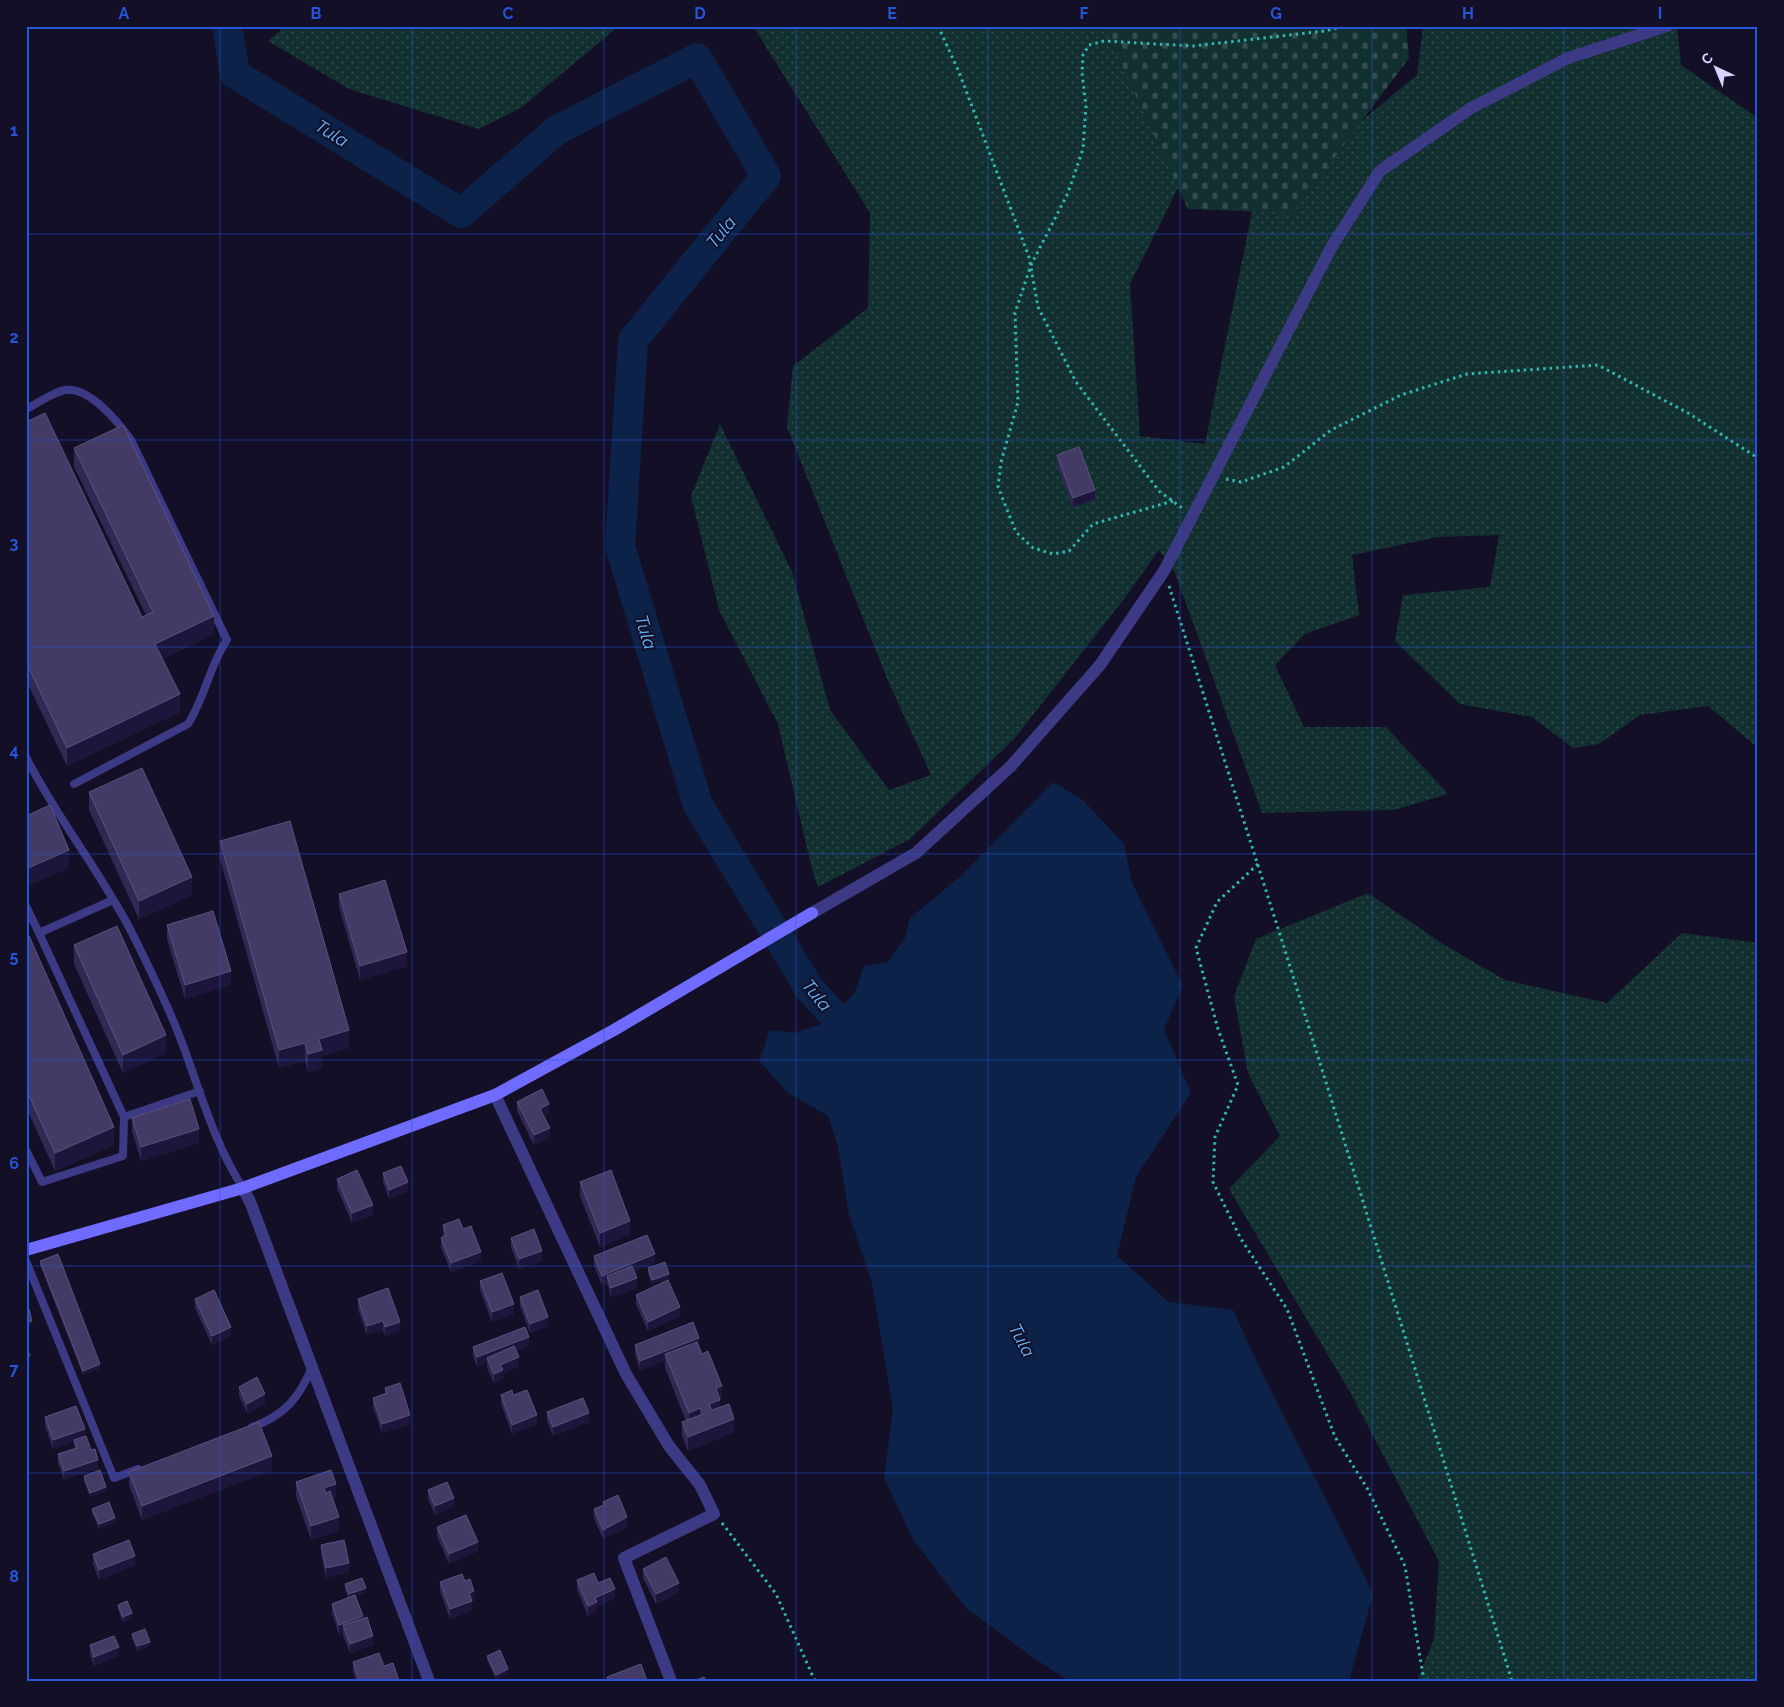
<svg xmlns="http://www.w3.org/2000/svg" width="1784" height="1707" font-family="Raleway,sans-serif">
	<style>
		.grass { fill: url(#grass-dots) }
		.cemetery { fill: url(#cemetery-stones) }
		.water { fill: #0c2248 }
		.lines { fill: none; stroke-linecap: round; stroke-linejoin: round }
		.river { stroke: #0c2248; stroke-width: 30 }
		.path { stroke: #2fb8b0; stroke-width: 3; stroke-dasharray: 2.5 4; stroke-linecap: butt }
		.lane { stroke: #3d3a85; stroke-width: 8 }
		.street { stroke: #3d3a85; stroke-width: 12 }
		.secondary { stroke: #6f6bff; stroke-width: 12 }
		.wall { fill: #312854 }
		.shaded-wall { fill: #1d163a }
		.building { fill: #433a66; stroke: #5a527e }
		.grid { fill: none; stroke: #2655da; stroke-width: 1; stroke-opacity: 0.55 }
		.labels { text-anchor: middle; dominant-baseline: central; stroke-width: 4; stroke-linejoin: round; paint-order: stroke }
		.water-label { font-size: 18px; font-style: italic; fill: #62b6ff; stroke: #130f26 }
		.neatline { fill: none; stroke: #2655da; stroke-width: 2 }
		.grid-label { font-size: 16px; text-anchor: middle; font-weight: bold; fill: #2655da }
	</style>
	<defs>
		<pattern id="grass-dots" width="8" height="8" patternUnits="userSpaceOnUse" patternTransform="scale(1.25)"><rect width="8" height="8" fill="#12302f"/><path d="M2 2h.1M6 6h.1" fill="none" stroke="#344d4e" stroke-width="1.8" stroke-linecap="round"/></pattern>
		<pattern id="cemetery-stones" width="16" height="16" patternUnits="userSpaceOnUse" patternTransform="scale(1.25)"><rect width="16" height="16" fill="#12302f"/><path d="M2 7V4a2 2 0 0 1 4 0v3zM10 15v-3a2 2 0 0 1 4 0v3z" fill="#344d4e"/></pattern>
	</defs>
	<rect width="100%" height="100%" fill="#130f26"/>
	<!-- grass -->
	<g class="grass">
		<polygon points="285,26 619,26 522,107 479,129 349,89 268,41"/>
		<polygon points="753,26 1104,26 1153,73 1178,188 1130,284 1140,436 1205,444 1252,212 1417,75 1423,27 1677,26 1681,65 1758,118 1758,748 1708,706 1640,715 1599,744 1573,748 1532,717 1460,704 1395,641 1403,595 1490,587 1499,535 1438,537 1352,555 1359,615 1305,634 1275,665 1304,727 1386,727 1448,794 1394,810 1262,813 1175,573 1159,550 1124,599 1014,739 910,839 818,887 812,869 778,724 719,610 691,496 720,424 792,572 830,710 889,790 931,775 888,681 787,427 793,366 868,308 870,213"/>
		<polygon points="1368,893 1443,944 1505,980 1607,1003 1682,933 1758,943 1758,1681 1417,1681 1434,1639 1439,1561 1350,1392 1229,1189 1280,1136 1248,1073 1234,996 1256,939"/>
	</g>
	<!-- cemetery -->
	<polygon class="cemetery" points="1104,26 1406,26 1409,58 1293,213 1188,209"/>
	<!-- water -->
	<path class="water" d="M1053,782L1083,800L1124,844L1132,883L1183,986L1164,1029L1191,1093L1136,1177L1117,1256L1169,1302L1233,1310C1276,1406 1327,1498 1373,1594L1349,1681H1069L1032,1657L966,1608L914,1541L884,1478L893,1409L872,1283L849,1215L838,1147L828,1116L787,1092L759,1061L770,1030L794,1033L828,1022L855,992L864,966L888,962L905,938L910,918L962,875Z"/>
	<g class="lines">
		<!-- river -->
		<polyline class="river" points="227,26 235,74 461,213 557,130 697,58 766,176 633,340 620,546 698,805 809,988 862,1047"/>
		<!-- path -->
		<g class="path">
			<polyline points="938,26 959,72 1029,257 1038,307 1076,382 1159,491 1182,508"/>
			<polyline points="1226,479 1241,482 1284,467 1331,430 1401,395 1467,374 1598,365 1688,413 1758,458"/>
			<polyline points="1173,501 1093,524 1069,551 1053,554 1033,548 1016,532 998,487 1001,462 1018,402 1015,313 1031,265 1068,193 1083,149 1086,106 1082,73 1083,55 1089,45 1104,41 1193,46 1325,31 1345,26"/>
			<polyline points="1169,586 1283,944 1512,1681"/>
			<polyline points="1258,864 1217,902 1196,948 1218,1029 1238,1085 1215,1137 1213,1182 1241,1239 1287,1309 1335,1437 1367,1488 1405,1566 1424,1681"/>
			<polyline points="722,1523 776,1594 815,1681"/>
		</g>
		<!-- lane -->
		<g class="lane">
			<path d="M26,409C37,404 53,392 65,390C89,386 119,423 131,440L227,640C209,666 205,698 188,724L74,784"/>
			<path d="M26,757C57,819 102,873 133,935C149,967 166,1001 179,1035C199,1086 213,1142 243,1188"/>
			<polyline points="113,900 39,933 124,1117 200,1091"/>
			<polyline points="26,906 39,933"/>
			<polyline points="26,1150 42,1182 123,1156 124,1117"/>
			<polyline points="26,1261 114,1478 138,1469"/>
			<path d="M252,1427C284,1416 300,1397 312,1367"/>
		</g>
		<!-- street -->
		<g class="street">
			<polyline points="812,913 916,853 1011,766 1100,665 1164,571 1332,246 1380,171 1471,108 1568,58 1667,26"/>
			<polyline points="495,1095 626,1374 669,1446 700,1485 714,1514 624,1558 671,1681"/>
			<polyline points="243,1188 251,1204 429,1681"/>
		</g>
		<!-- secondary -->
		<polyline class="secondary" points="26,1250 243,1188 495,1095 614,1030 812,913"/>
	</g>
	<!-- wall -->
	<g class="wall">
		<polygon points="26,422 142,617 146,615 74,467 74,448 214,634 162,659 180,712 67,766 26,680"/>
		<polygon points="1057,455 1095,499 1073,507 1057,465"/>
		<polygon points="89,792 192,895 139,919 89,810"/>
		<polygon points="220,841 349,1048 322,1056 322,1068 308,1072 305,1061 279,1068 220,859"/>
		<polygon points="339,894 407,966 360,980 339,907"/>
		<polygon points="167,925 231,985 185,999 167,939"/>
		<polygon points="26,929 114,1145 55,1171 26,1107"/>
		<polygon points="74,945 166,1053 123,1073 74,964"/>
		<polygon points="517,1102 549,1113 544,1116 550,1137 534,1145 517,1111"/>
		<polygon points="132,1118 199,1143 141,1161 132,1131"/>
		<polygon points="383,1173 408,1192 389,1199 383,1182"/>
		<polygon points="337,1179 373,1214 352,1223 337,1188"/>
		<polygon points="580,1182 630,1235 600,1247 580,1196"/>
		<polygon points="443,1225 463,1229 481,1261 451,1272 441,1247 441,1238 443,1237"/>
		<polygon points="511,1238 542,1260 519,1269 511,1247"/>
		<polygon points="594,1256 655,1263 634,1272 637,1288 611,1297 607,1283 602,1285 594,1266"/>
		<polygon points="40,1261 100,1368 83,1375 40,1265"/>
		<polygon points="648,1268 669,1279 652,1284 648,1273"/>
		<polygon points="480,1281 514,1314 492,1322 480,1290"/>
		<polygon points="636,1295 680,1316 648,1331 636,1304"/>
		<polygon points="520,1297 548,1326 530,1333 520,1306"/>
		<polygon points="195,1299 231,1336 212,1345 195,1308"/>
		<polygon points="358,1299 400,1331 385,1336 383,1330 367,1335 358,1309"/>
		<polygon points="635,1345 699,1348 722,1400 720,1400 720,1407 734,1432 688,1451 682,1436 682,1422 686,1421 665,1368 665,1361 640,1370 635,1354"/>
		<polygon points="529,1346 516,1351 519,1366 503,1373 503,1379 494,1383 487,1368 487,1362 477,1367 473,1356 473,1347"/>
		<polygon points="239,1387 265,1404 247,1413 239,1396"/>
		<polygon points="385,1388 410,1424 382,1433 373,1407 373,1398 385,1394"/>
		<polygon points="501,1395 513,1395 537,1424 512,1434 501,1404"/>
		<polygon points="547,1412 589,1422 553,1436 547,1421"/>
		<polygon points="45,1417 85,1436 98,1469 64,1480 58,1463 58,1454 74,1449 74,1442 53,1449 45,1426"/>
		<polygon points="272,1470 142,1520 129,1485 129,1472"/>
		<polygon points="84,1476 106,1491 90,1497 84,1481"/>
		<polygon points="296,1482 336,1497 333,1498 339,1531 311,1540 296,1496"/>
		<polygon points="428,1490 454,1507 435,1515 428,1499"/>
		<polygon points="603,1502 627,1527 603,1539 594,1518 594,1509 603,1505"/>
		<polygon points="92,1509 115,1522 99,1529 92,1513"/>
		<polygon points="437,1527 478,1551 449,1564 437,1536"/>
		<polygon points="321,1545 349,1572 326,1578 321,1554"/>
		<polygon points="93,1554 135,1565 99,1580 93,1564"/>
		<polygon points="643,1569 679,1592 656,1604 643,1578"/>
		<polygon points="577,1580 598,1583 615,1598 597,1606 597,1611 588,1616 577,1589"/>
		<polygon points="465,1581 474,1600 472,1601 472,1610 450,1619 440,1591 440,1582"/>
		<polygon points="345,1584 366,1592 355,1596 363,1618 373,1645 350,1653 343,1635 343,1632 339,1634 332,1613 332,1604 348,1598 345,1589"/>
		<polygon points="118,1605 132,1618 123,1622 118,1609"/>
		<polygon points="132,1634 150,1646 137,1651 132,1638"/>
		<polygon points="90,1645 119,1656 94,1666 90,1654"/>
		<polygon points="487,1656 508,1674 496,1679 487,1660"/>
		<polygon points="353,1662 384,1666 399,1681 356,1681 353,1671"/>
	</g>
	<!-- shaded-wall -->
	<g class="shaded-wall">
		<polygon points="28,320 28,338 26,339 26,321"/>
		<polygon points="1095,490 1095,499 1073,507 1073,498"/>
		<polygon points="214,616 214,634 155,662 155,644"/>
		<polygon points="180,694 180,712 67,766 67,748"/>
		<polygon points="69,850 69,868 26,887 26,869"/>
		<polygon points="192,877 192,895 139,919 139,901"/>
		<polygon points="407,952 407,966 360,980 360,966"/>
		<polygon points="231,971 231,985 185,999 185,985"/>
		<polygon points="349,1030 349,1048 322,1056 322,1068 308,1072 308,1054 319,1039"/>
		<polygon points="166,1035 166,1053 123,1073 123,1055"/>
		<polygon points="305,1043 305,1061 279,1068 279,1050"/>
		<polygon points="549,1104 549,1113 540,1118 540,1109"/>
		<polygon points="114,1127 114,1145 55,1171 55,1153"/>
		<polygon points="550,1128 550,1137 534,1145 534,1135"/>
		<polygon points="199,1129 199,1143 141,1161 141,1147"/>
		<polygon points="408,1182 408,1192 389,1199 389,1190"/>
		<polygon points="373,1205 373,1214 352,1223 352,1213"/>
		<polygon points="630,1221 630,1235 600,1247 600,1233"/>
		<polygon points="542,1251 542,1260 519,1269 519,1259"/>
		<polygon points="481,1252 481,1261 451,1272 451,1263"/>
		<polygon points="655,1254 655,1263 609,1282 607,1276 607,1283 602,1285 602,1276"/>
		<polygon points="669,1274 669,1279 652,1284 652,1280"/>
		<polygon points="637,1278 637,1288 611,1297 611,1288"/>
		<polygon points="514,1304 514,1314 492,1322 492,1312"/>
		<polygon points="680,1307 680,1316 648,1331 648,1322"/>
		<polygon points="548,1317 548,1326 530,1333 530,1324"/>
		<polygon points="32,1321 32,1325 26,1327 26,1323"/>
		<polygon points="383,1321 383,1330 367,1335 367,1326"/>
		<polygon points="400,1322 400,1331 385,1336 385,1327"/>
		<polygon points="231,1327 231,1336 212,1345 212,1336"/>
		<polygon points="529,1337 529,1346 489,1362 487,1358 487,1362 477,1367 477,1357"/>
		<polygon points="699,1338 699,1348 665,1354 665,1361 640,1370 640,1361"/>
		<polygon points="30,1356 30,1366 26,1367 26,1358"/>
		<polygon points="519,1357 519,1366 503,1373 503,1379 494,1383 494,1374 500,1365"/>
		<polygon points="100,1364 100,1368 83,1375 83,1371"/>
		<polygon points="722,1386 722,1400 720,1400 720,1414 709,1418 709,1404 716,1388"/>
		<polygon points="265,1394 265,1404 247,1413 247,1404"/>
		<polygon points="700,1408 700,1422 689,1426 689,1413"/>
		<polygon points="589,1413 589,1422 553,1436 553,1427"/>
		<polygon points="410,1415 410,1424 382,1433 382,1424"/>
		<polygon points="537,1415 537,1424 512,1434 512,1425"/>
		<polygon points="734,1419 734,1432 688,1451 688,1437"/>
		<polygon points="85,1429 85,1438 74,1440 74,1442 53,1449 53,1440"/>
		<polygon points="272,1456 272,1470 142,1520 142,1506"/>
		<polygon points="98,1460 98,1469 64,1480 64,1471"/>
		<polygon points="336,1484 336,1497 324,1502 324,1488"/>
		<polygon points="106,1487 106,1491 90,1497 90,1493"/>
		<polygon points="454,1498 454,1507 435,1515 435,1506"/>
		<polygon points="339,1517 339,1531 311,1540 311,1526"/>
		<polygon points="627,1517 627,1527 603,1539 603,1530"/>
		<polygon points="115,1518 115,1522 99,1529 99,1524"/>
		<polygon points="478,1542 478,1551 449,1564 449,1554"/>
		<polygon points="135,1556 135,1565 99,1580 99,1570"/>
		<polygon points="349,1563 349,1572 326,1578 326,1568"/>
		<polygon points="679,1583 679,1592 656,1604 656,1594"/>
		<polygon points="366,1588 366,1592 349,1599 349,1594"/>
		<polygon points="615,1589 615,1598 597,1606 597,1611 588,1616 588,1606 595,1598"/>
		<polygon points="474,1591 474,1600 472,1601 472,1610 450,1619 450,1609 469,1593"/>
		<polygon points="132,1613 132,1618 123,1622 123,1617"/>
		<polygon points="363,1616 363,1626 343,1625 343,1632 339,1634 339,1625"/>
		<polygon points="373,1636 373,1645 350,1653 350,1644"/>
		<polygon points="150,1642 150,1646 137,1651 137,1646"/>
		<polygon points="119,1647 119,1656 94,1666 94,1657"/>
		<polygon points="508,1669 508,1674 496,1679 496,1675"/>
	</g>
	<!-- building -->
	<g class="building">
		<polygon points="45,413 142,617 153,612 74,448 123,425 214,616 155,644 180,694 67,748 26,662 26,422"/>
		<polygon points="1079,447 1095,490 1073,498 1057,455"/>
		<polygon points="142,768 192,877 139,901 89,792"/>
		<polygon points="50,805 69,850 26,869 26,816"/>
		<polygon points="290,821 349,1030 319,1039 322,1050 308,1054 305,1043 279,1050 220,841"/>
		<polygon points="385,880 407,952 360,966 339,894"/>
		<polygon points="213,911 231,971 185,985 167,925"/>
		<polygon points="117,926 166,1035 123,1055 74,945"/>
		<polygon points="26,929 114,1127 55,1153 26,1089"/>
		<polygon points="542,1089 549,1104 540,1109 550,1128 534,1135 517,1102"/>
		<polygon points="190,1099 199,1129 141,1147 132,1118"/>
		<polygon points="401,1166 408,1182 389,1190 383,1173"/>
		<polygon points="357,1170 373,1205 352,1213 337,1179"/>
		<polygon points="611,1170 630,1221 600,1233 580,1182"/>
		<polygon points="459,1219 463,1229 471,1226 481,1252 451,1263 441,1238 446,1235 443,1225"/>
		<polygon points="534,1229 542,1251 519,1259 511,1238"/>
		<polygon points="647,1235 655,1254 602,1276 594,1256"/>
		<polygon points="58,1254 100,1364 83,1371 40,1261"/>
		<polygon points="665,1262 669,1274 652,1280 648,1268"/>
		<polygon points="632,1266 637,1278 611,1288 607,1276"/>
		<polygon points="502,1273 514,1304 492,1312 480,1281"/>
		<polygon points="668,1280 680,1307 648,1322 636,1295"/>
		<polygon points="388,1288 400,1322 385,1327 383,1321 367,1326 358,1299"/>
		<polygon points="214,1290 231,1327 212,1336 195,1299"/>
		<polygon points="538,1290 548,1317 530,1324 520,1297"/>
		<polygon points="29,1309 32,1321 26,1323 26,1310"/>
		<polygon points="693,1322 699,1338 640,1361 635,1345"/>
		<polygon points="525,1327 529,1337 477,1357 473,1347"/>
		<polygon points="697,1342 702,1354 708,1351 722,1386 716,1388 720,1400 709,1404 712,1410 729,1404 734,1419 688,1437 682,1422 703,1414 700,1408 689,1413 665,1354"/>
		<polygon points="26,1346 30,1356 26,1358"/>
		<polygon points="514,1346 519,1357 500,1365 503,1370 494,1374 487,1358"/>
		<polygon points="257,1377 265,1394 247,1404 239,1387"/>
		<polygon points="400,1383 410,1415 382,1424 373,1398 387,1393 385,1388"/>
		<polygon points="512,1390 513,1395 527,1390 537,1415 512,1425 501,1395"/>
		<polygon points="583,1398 589,1413 553,1427 547,1412"/>
		<polygon points="76,1406 85,1429 53,1440 45,1417"/>
		<polygon points="259,1422 272,1456 142,1506 129,1472"/>
		<polygon points="86,1436 91,1450 95,1449 98,1460 64,1471 58,1454 77,1448 74,1440"/>
		<polygon points="100,1470 106,1487 90,1493 84,1476"/>
		<polygon points="331,1470 336,1484 324,1488 326,1493 330,1491 339,1517 311,1526 296,1482"/>
		<polygon points="447,1482 454,1498 435,1506 428,1490"/>
		<polygon points="618,1495 627,1517 603,1530 594,1509 604,1505 603,1502"/>
		<polygon points="109,1502 115,1518 99,1524 92,1509"/>
		<polygon points="466,1515 478,1542 449,1554 437,1527"/>
		<polygon points="129,1540 135,1556 99,1570 93,1554"/>
		<polygon points="344,1540 349,1563 326,1568 321,1545"/>
		<polygon points="666,1557 679,1583 656,1594 643,1569"/>
		<polygon points="594,1573 598,1583 610,1578 615,1589 595,1598 597,1602 588,1606 577,1580"/>
		<polygon points="462,1574 465,1581 470,1579 474,1591 469,1593 472,1601 450,1609 440,1582"/>
		<polygon points="362,1578 366,1588 349,1594 345,1584"/>
		<polygon points="355,1595 363,1616 339,1625 332,1604"/>
		<polygon points="127,1601 132,1613 123,1617 118,1605"/>
		<polygon points="367,1617 373,1636 350,1644 343,1625"/>
		<polygon points="145,1629 150,1642 137,1646 132,1634"/>
		<polygon points="114,1636 119,1647 94,1657 90,1645"/>
		<polygon points="500,1650 508,1669 496,1675 487,1656"/>
		<polygon points="379,1653 384,1666 393,1663 399,1681 359,1681 353,1662"/>
		<polygon points="641,1664 647,1681 608,1681 607,1677"/>
		<polygon points="704,1677 706,1681 694,1681"/>
	</g>
	<!-- grid -->
	<path class="grid" d="M220,26V1681M412,26V1681M604,26V1681M796,26V1681M988,26V1681M1180,26V1681M1372,26V1681M1564,26V1681M26,234H1758M26,440H1758M26,647H1758M26,854H1758M26,1060H1758M26,1266H1758M26,1473H1758"/>
	<g class="labels">
		<!-- water labels -->
		<g class="water-label">
			<text transform="translate(332 133) rotate(32)">Tula</text>
			<text transform="translate(721 232) rotate(-51)">Tula</text>
			<text transform="translate(646 632) rotate(73)">Tula</text>
			<text transform="translate(817 995) rotate(51)">Tula</text>
			<text transform="translate(1022 1340) rotate(62)">Tula</text>
		</g>
	</g>
	<!-- border -->
	<rect width="1784" height="1707" fill="none" stroke="#130f26" stroke-width="55"/>
	<!-- north arrow -->
	<g transform="translate(1716 68) rotate(316)" stroke="#130f26" stroke-width="4" paint-order="stroke">
	<path d="M0-4L9 19L0 12L-9 19Z" fill="#d9d4ff"/>
	<text y="-8" font-size="14" font-weight="bold" text-anchor="middle" fill="#d9d4ff">С</text>
	</g>
	<rect x="28" y="28" width="1728" height="1652" class="neatline"/>
	<g class="grid-label">
		<text x="124" y="19">A</text>
		<text x="316" y="19">B</text>
		<text x="508" y="19">C</text>
		<text x="700" y="19">D</text>
		<text x="892" y="19">E</text>
		<text x="1084" y="19">F</text>
		<text x="1276" y="19">G</text>
		<text x="1468" y="19">H</text>
		<text x="1660" y="19">I</text>
		<text x="14" y="136">1</text>
		<text x="14" y="343">2</text>
		<text x="14" y="549">3</text>
		<text x="14" y="756">4</text>
		<text x="14" y="962">5</text>
		<text x="14" y="1169">6</text>
		<text x="14" y="1375">7</text>
		<text x="14" y="1582">8</text>
	</g>
</svg>
